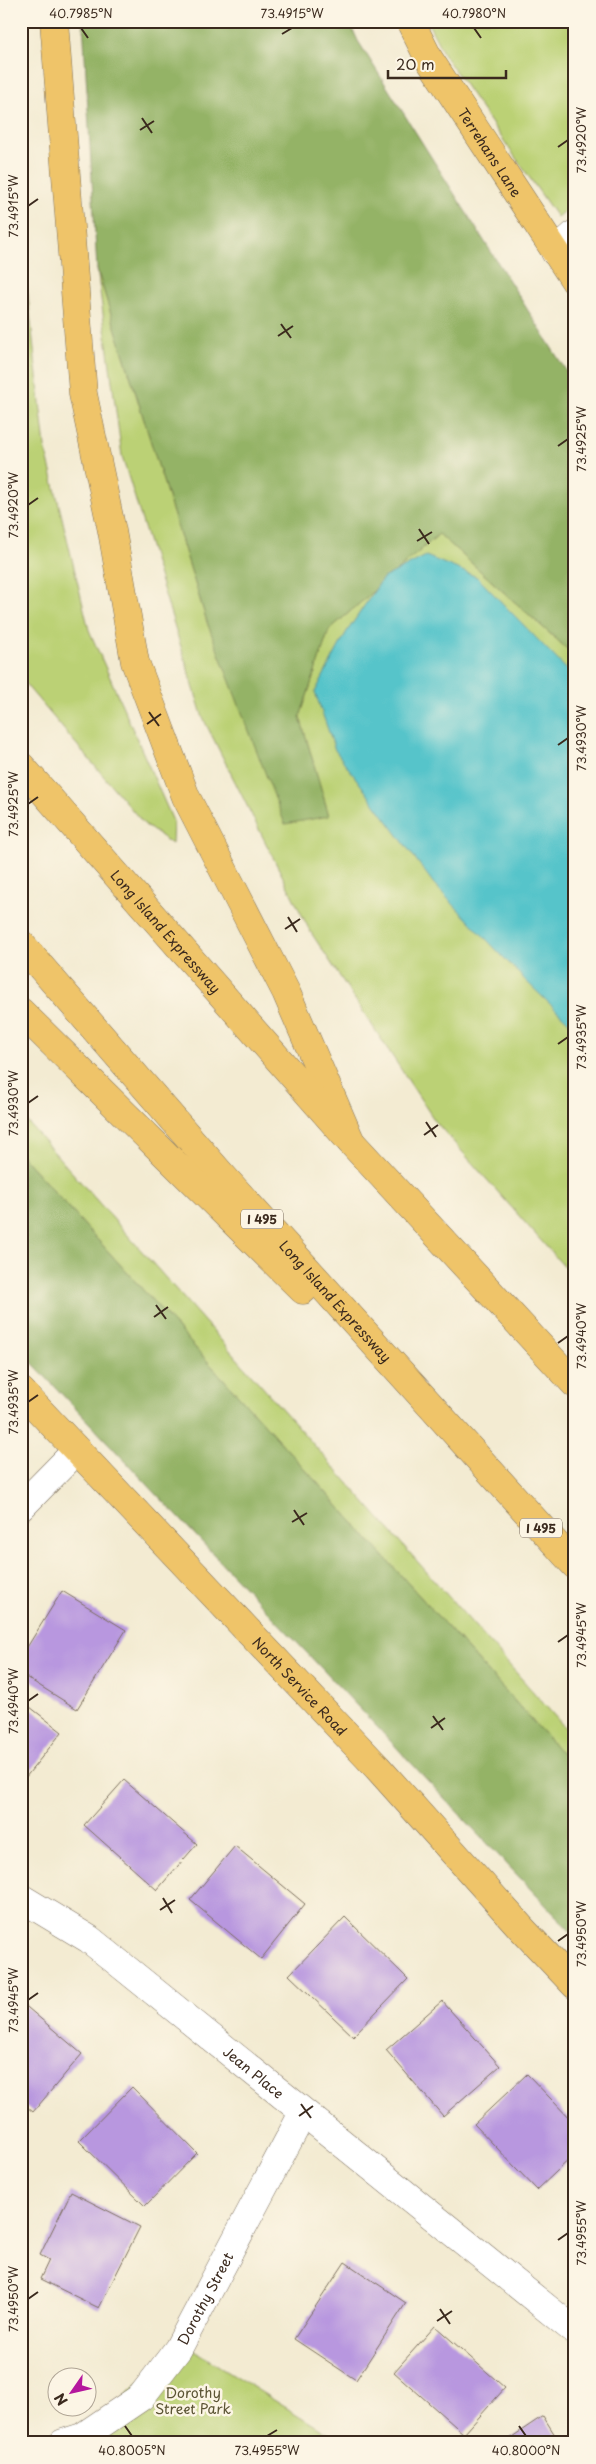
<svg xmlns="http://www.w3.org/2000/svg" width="596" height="2464" font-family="'Playpen Sans',sans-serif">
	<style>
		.green { fill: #bbd175; stroke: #7b7e4a }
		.forest { fill: #94b366; stroke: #686e42 }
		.water { fill: #56c4ca; stroke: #487774 }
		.building { fill: #b897df }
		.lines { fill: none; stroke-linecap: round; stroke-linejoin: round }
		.minor-casing { stroke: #7b6e5d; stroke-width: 29 }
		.major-casing { stroke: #7b6e5d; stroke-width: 29 }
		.highway-casing { stroke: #7b6e5d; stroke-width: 29 }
		.minor { stroke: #fff; stroke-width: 28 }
		.major { stroke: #efc469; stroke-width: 28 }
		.highway { stroke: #efc469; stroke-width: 28 }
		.ticks { fill: none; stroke: #3b2a1e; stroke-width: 2 }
		.labels { text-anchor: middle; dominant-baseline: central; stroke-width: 5; stroke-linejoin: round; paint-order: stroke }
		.shield { fill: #fcf5e5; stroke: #75675a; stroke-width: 1 }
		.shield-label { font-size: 12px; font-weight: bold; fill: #3b2a1e }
		.street-label { font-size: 14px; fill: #3b2a1e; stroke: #fcf5e5 }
		.park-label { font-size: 14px; fill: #5b5434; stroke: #fcf5e5 }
		.neatline { fill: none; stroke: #3b2a1e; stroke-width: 2 }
		.ticks-label { font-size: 12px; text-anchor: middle; fill: #3b2a1e }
	</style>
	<rect width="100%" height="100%" fill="#fcf5e5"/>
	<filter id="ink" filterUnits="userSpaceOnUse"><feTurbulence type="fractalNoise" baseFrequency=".02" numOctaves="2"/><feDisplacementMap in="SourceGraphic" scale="10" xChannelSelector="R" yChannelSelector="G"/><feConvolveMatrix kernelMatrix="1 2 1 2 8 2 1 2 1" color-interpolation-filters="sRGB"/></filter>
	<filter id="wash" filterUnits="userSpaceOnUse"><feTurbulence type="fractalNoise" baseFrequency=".0096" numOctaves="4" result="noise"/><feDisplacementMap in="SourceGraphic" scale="20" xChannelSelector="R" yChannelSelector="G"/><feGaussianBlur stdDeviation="1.12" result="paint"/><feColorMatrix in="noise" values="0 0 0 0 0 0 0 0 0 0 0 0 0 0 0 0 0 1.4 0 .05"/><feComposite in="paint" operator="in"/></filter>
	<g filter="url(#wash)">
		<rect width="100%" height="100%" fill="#f3ebd2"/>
		<!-- green -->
		<g class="green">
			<polygon points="427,21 575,21 575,202 557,217 444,55"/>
			<polygon points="21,202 25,269 45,447 89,630 173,821 172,844 145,825 21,679"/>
			<polygon points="97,269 208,625 329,816 300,717 329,630 439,534 575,656 575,1279 435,1121 310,931 203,718 122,456"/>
			<polygon points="21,1115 575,1739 575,1768 21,1155"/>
			<polygon points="182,2343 343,2443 63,2443 82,2437"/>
		</g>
		<!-- forest -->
		<g class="forest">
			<polygon points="83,21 349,21 358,41 575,385 575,656 439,534 329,630 300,717 329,816 285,824 208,625 97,269"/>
			<polygon points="21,1155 575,1768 575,1936 21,1351"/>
		</g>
		<!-- water -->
		<polygon class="water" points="426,556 477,577 575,678 575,1028 525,980 434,884 335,750 315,692 346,633 383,578"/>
		<g id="blocks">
			<!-- building -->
			<g class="building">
				<polygon points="62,1591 126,1630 77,1709 21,1674 21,1657"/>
				<polygon points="21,1700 62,1732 21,1783"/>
				<polygon points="124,1780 197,1844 157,1890 84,1825"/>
				<polygon points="235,1846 305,1904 261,1959 190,1900"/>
				<polygon points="345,1917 408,1979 353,2036 289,1975"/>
				<polygon points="442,2001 500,2066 443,2116 386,2050"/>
				<polygon points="21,2002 82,2054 33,2112 21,2102"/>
				<polygon points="527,2074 575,2124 575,2154 537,2190 474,2124"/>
				<polygon points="132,2087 197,2153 145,2206 79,2141"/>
				<polygon points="71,2192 140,2227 99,2308 40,2279 49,2260 40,2255"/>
				<polygon points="345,2262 406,2303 356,2380 294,2339"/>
				<polygon points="435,2326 505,2388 464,2434 394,2372"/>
				<polygon points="543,2416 560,2443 503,2443"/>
			</g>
		</g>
	</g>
	<g filter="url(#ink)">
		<use href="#blocks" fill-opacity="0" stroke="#7b6e5d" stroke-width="1"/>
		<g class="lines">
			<defs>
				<g id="minor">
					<polyline points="555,252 575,234"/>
					<polyline points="21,1507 77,1450"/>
					<path id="s1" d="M21,1898L89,1939L575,2331"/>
					<path id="s2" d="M63,2443L82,2437L141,2397L178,2349L303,2113"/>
				</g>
				<g id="major">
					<path id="s3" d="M410,21L429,59L575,281"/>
					<path id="s4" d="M21,1391L377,1767L523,1930L575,1985"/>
				</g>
				<g id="highway">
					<polyline points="54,21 83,394 112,531 135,662 186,797 286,992 351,1142"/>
					<path id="s5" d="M21,766L351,1142L575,1384"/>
					<path id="s6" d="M21,944L219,1172L575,1565"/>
					<polyline points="21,1012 303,1290"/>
				</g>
			</defs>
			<!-- minor casing -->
			<use href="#minor" class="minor-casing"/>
			<!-- major casing -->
			<use href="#major" class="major-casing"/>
			<!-- highway casing -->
			<use href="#highway" class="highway-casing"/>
			<!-- minor -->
			<use href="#minor" class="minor"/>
			<!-- major -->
			<use href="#major" class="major"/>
			<!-- highway -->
			<use href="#highway" class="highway"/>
		</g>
	</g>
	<!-- ticks -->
	<path class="ticks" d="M81,28L88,38M474,28L481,38M282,34L292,28M142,118L152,133M140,130L154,121M558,147L568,140M28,206L38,199M281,324L291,338M278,336L293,326M558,446L568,439M28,505L38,498M419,529L429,544M417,541L432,532M149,712L159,726M147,724L161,714M558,745L568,738M28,804L38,797M288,917L297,932M285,929L300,919M558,1044L568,1037M28,1103L38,1096M426,1122L436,1137M424,1135L438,1125M156,1305L166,1319M154,1317L168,1307M558,1343L568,1336M28,1402L38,1395M294,1510L304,1525M292,1522L307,1513M558,1642L568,1635M28,1701L38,1694M433,1716L443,1730M431,1728L445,1718M163,1898L172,1913M160,1910L175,1900M558,1941L568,1934M28,2000L38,1993M301,2104L311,2118M299,2116L313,2106M558,2240L568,2233M28,2299L38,2292M440,2309L450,2324M437,2321L452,2311M125,2426L132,2436M519,2426L526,2436M267,2436L277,2430"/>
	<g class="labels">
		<!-- shield labels -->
		<g class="shield">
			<rect x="241" y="1209.5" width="42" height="19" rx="4"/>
			<rect x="520" y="1518.5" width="42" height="19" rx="4"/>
		</g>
		<g class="shield-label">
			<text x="262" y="1219">I 495</text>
			<text x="541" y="1528">I 495</text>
		</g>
		<!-- street labels -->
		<g class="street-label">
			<text stroke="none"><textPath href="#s3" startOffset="154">Terrehans Lane</textPath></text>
			<text stroke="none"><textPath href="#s5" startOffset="220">Long Island Expressway</textPath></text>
			<text stroke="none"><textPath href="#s6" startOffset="476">Long Island Expressway</textPath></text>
			<text stroke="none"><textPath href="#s4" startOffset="406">North Service Road</textPath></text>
			<text stroke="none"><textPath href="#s1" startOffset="291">Jean Place</textPath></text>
			<text stroke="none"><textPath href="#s2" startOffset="209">Dorothy Street</textPath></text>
		</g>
		<!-- park labels -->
		<g class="park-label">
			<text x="193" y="2392">Dorothy<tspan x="193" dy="16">Street Park</tspan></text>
		</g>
	</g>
	<!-- margin -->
	<rect width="596" height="2464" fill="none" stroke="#fcf5e5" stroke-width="55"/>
	<!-- north arrow -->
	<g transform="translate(72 2392) rotate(236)"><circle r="24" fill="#fcf5e5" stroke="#afa495"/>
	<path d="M0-4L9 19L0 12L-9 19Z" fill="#b5179e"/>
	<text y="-8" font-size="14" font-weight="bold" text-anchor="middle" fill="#3b2a1e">N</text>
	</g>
	<!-- scale -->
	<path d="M388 70v8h118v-8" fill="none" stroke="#3b2a1e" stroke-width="2.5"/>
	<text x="396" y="70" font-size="15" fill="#3b2a1e" stroke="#fcf5e5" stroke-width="4" paint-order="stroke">20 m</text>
	<rect x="28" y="28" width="540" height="2408" class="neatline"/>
	<g class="ticks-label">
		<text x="81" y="18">40.7985°N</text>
		<text x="292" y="18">73.4915°W</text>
		<text x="474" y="18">40.7980°N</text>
		<text transform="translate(582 140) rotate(-90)" y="4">73.4920°W</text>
		<text transform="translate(14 206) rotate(-90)" y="4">73.4915°W</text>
		<text transform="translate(582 439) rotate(-90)" y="4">73.4925°W</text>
		<text transform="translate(14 505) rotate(-90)" y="4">73.4920°W</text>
		<text transform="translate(582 738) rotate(-90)" y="4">73.4930°W</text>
		<text transform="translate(14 804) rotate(-90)" y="4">73.4925°W</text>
		<text transform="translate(582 1037) rotate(-90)" y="4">73.4935°W</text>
		<text transform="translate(14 1103) rotate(-90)" y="4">73.4930°W</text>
		<text transform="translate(582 1336) rotate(-90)" y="4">73.4940°W</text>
		<text transform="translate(14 1402) rotate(-90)" y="4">73.4935°W</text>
		<text transform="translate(582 1635) rotate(-90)" y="4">73.4945°W</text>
		<text transform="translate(14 1701) rotate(-90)" y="4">73.4940°W</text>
		<text transform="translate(582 1934) rotate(-90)" y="4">73.4950°W</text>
		<text transform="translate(14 2000) rotate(-90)" y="4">73.4945°W</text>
		<text transform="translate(582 2233) rotate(-90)" y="4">73.4955°W</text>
		<text transform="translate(14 2299) rotate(-90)" y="4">73.4950°W</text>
		<text x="132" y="2455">40.8005°N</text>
		<text x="267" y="2455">73.4955°W</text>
		<text x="526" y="2455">40.8000°N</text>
	</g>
</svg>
